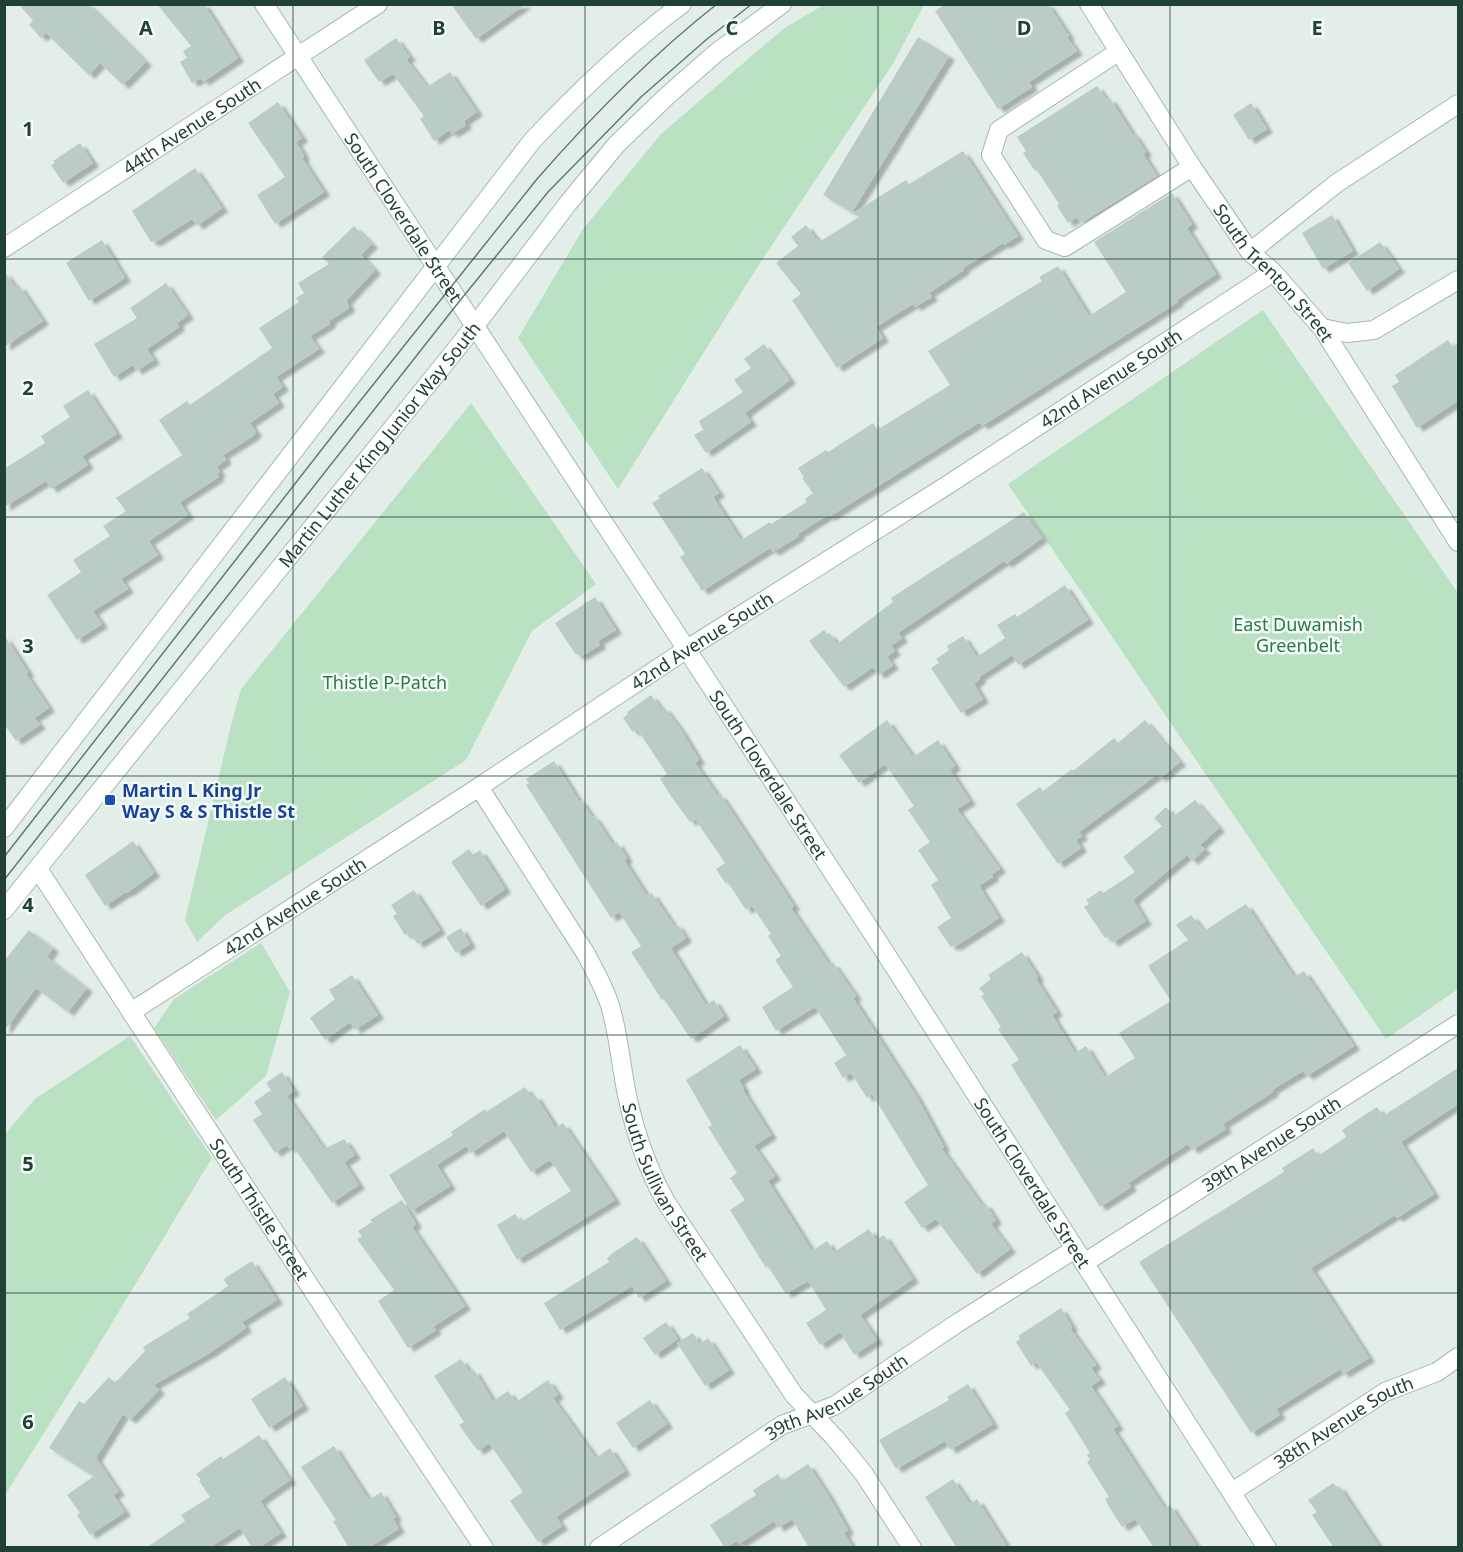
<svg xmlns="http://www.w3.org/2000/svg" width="1463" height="1552" font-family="'Noto Sans',sans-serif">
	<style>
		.green { fill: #bae1c3 }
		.building { fill: #bbccc4; filter: url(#shadow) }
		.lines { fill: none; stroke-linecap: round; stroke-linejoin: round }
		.street-casing { stroke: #a5b7b0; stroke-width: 20 }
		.secondary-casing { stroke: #a0bbb0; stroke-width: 20 }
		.street { stroke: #fff; stroke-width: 18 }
		.secondary { stroke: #fff; stroke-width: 18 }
		.tram { stroke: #5b7d72; stroke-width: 1.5 }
		.grid { fill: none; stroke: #214137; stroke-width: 1.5; stroke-opacity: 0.55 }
		.transit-dot { fill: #1a4fb4; stroke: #f4faf7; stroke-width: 2 }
		.labels { text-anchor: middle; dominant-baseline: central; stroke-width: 5; stroke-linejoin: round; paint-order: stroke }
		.street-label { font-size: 18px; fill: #214137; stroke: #f4faf7 }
		.park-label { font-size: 18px; fill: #277c44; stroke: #f4faf7 }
		.transit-label { font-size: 18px; font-weight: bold; fill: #164399; stroke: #f4faf7; text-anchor: start }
		.grid-label { font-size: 20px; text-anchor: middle; font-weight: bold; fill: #214137; stroke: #f4faf7; stroke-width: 5; stroke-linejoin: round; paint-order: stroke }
	</style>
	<defs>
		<filter id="shadow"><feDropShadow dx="6" dy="4" stdDeviation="1.5" flood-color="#0004"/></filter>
	</defs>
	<rect width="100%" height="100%" fill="#e3eee9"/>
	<!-- green -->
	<g class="green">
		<polygon points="825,4 924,5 894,62 760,263 618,489 518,338 583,229 661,134 783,29"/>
		<polygon points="1263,310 1458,593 1458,989 1386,1039 1008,484"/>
		<polygon points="471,403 596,584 532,631 466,760 224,916 197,942 185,920 231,725 241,689"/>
		<polygon points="261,943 290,992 266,1076 216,1120 154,1028 174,999"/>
		<polygon points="130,1036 212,1158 84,1369 5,1495 5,1134 35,1099"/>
	</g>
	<!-- building -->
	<g class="building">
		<polygon points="18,4 88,4 146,62 123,85 100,63 89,75 46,33 41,38 29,25 33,20"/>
		<polygon points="157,4 204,4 238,58 203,82 201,78 192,83 180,62 187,58 183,51 191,46"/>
		<polygon points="451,4 526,4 476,39"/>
		<polygon points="945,4 1048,4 1069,36 1067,37 1077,51 1029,82 1032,87 998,109 935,11"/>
		<polygon points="918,37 949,56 852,212 823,195"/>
		<polygon points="396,38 410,57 406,59 427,87 450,72 477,112 464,121 466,125 452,134 449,130 434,141 420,119 424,116 393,74 379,82 364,60"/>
		<polygon points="1097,86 1107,100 1110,98 1133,135 1134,134 1146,152 1143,154 1157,176 1081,223 1077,217 1068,223 1057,206 1059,204 1037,170 1035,171 1023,153 1026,151 1017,137"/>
		<polygon points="278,102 302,138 296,142 302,152 304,157 302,158 324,192 275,224 257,195 285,177 248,123"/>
		<polygon points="1251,103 1267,129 1249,140 1233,115"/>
		<polygon points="80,143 93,163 63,183 51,165 55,163 53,161"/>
		<polygon points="963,151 1018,236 1004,245 1003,243 963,268 964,270 929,293 932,297 915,307 913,304 876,327 883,338 837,368 792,300 801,294 776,263 798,246 791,237 806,225 819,242 859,217 853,213 906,180 909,184"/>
		<polygon points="195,168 222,208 197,226 192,219 154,243 153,241 151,242 132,211"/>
		<polygon points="1172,193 1192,224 1187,228 1216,274 1177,300 1178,302 982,426 980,422 829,517 828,515 798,534 799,536 773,552 770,548 702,591 680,557 685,554 652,503 660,498 658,496 702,468 719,493 713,497 741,540 770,522 771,524 807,502 805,499 813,493 802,478 804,477 798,468 826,450 828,452 873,423 877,430 950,385 928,351 1042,281 1039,277 1058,266 1089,316 1126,292 1094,242"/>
		<polygon points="1332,215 1353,251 1323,269 1302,233"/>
		<polygon points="354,226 372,244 361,255 375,270 346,301 349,306 348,309 330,320 330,324 310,336 319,349 276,377 283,387 273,394 279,403 250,423 256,432 253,436 223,455 226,460 216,467 220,472 217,474 219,477 180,502 188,515 149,541 158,555 121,579 128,589 93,611 102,624 77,640 47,595 81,572 73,560 110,536 103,526 126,511 116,498 182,455 159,420 187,401 190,405 272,348 259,328 299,302 296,298 304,293 298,283 329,264 322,257"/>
		<polygon points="102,240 125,278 89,301 66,263"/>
		<polygon points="1380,242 1399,269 1367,291 1348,263"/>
		<polygon points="4,271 16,288 19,285 43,321 4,347"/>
		<polygon points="166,283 188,315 177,323 179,327 147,349 154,360 136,371 133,365 114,377 94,344 137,318 130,308"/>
		<polygon points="1448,340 1452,347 1458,343 1458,401 1417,428 1392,386 1399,382 1395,375"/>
		<polygon points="764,344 790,380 745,413 751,422 706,453 694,435 703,430 699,421 743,392 734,380 751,368 744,359"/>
		<polygon points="88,390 117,434 82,456 88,465 51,489 46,481 4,507 4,469 45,443 41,436 70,417 63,406"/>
		<polygon points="1024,512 1042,538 1006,564 1004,561 898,633 902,638 891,646 895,651 887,657 893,665 879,675 873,667 844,687 809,641 824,630 827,634 829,633 837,644 893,602 891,598"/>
		<polygon points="1065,585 1088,620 1018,665 1012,655 979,677 980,679 974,684 983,699 961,713 931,668 939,663 936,659 949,650 947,646 963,636 977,657 1005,638 997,625 1015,614 1017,617"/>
		<polygon points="595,597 616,630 598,641 600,645 580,657 578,654 576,655 555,623"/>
		<polygon points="4,635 28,672 26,674 49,708 34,718 40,725 16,741 4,724"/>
		<polygon points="651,695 661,709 664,707 681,730 699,760 695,763 718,796 720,794 794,906 791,908 829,964 833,963 856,996 853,998 917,1097 944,1147 942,1149 982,1205 985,1203 996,1220 991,1224 1010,1249 977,1274 936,1219 922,1228 904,1202 928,1185 872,1094 867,1098 851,1073 843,1078 834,1063 846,1055 815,1007 776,1031 762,1007 793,987 775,960 781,956 768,936 771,934 752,906 746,910 728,882 726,884 716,869 725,863 695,819 690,822 671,796 660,779 667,774 637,729 633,732 623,718 628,714 627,712"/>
		<polygon points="887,720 913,757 938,740 955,766 950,770 970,801 957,809 1000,869 992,874 993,877 979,886 999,918 955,947 954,945 951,947 937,927 951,918 931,885 938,880 918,850 930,842 908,810 914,806 885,764 859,783 839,755"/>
		<polygon points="1145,720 1180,762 1160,778 1157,775 1155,776 1079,832 1082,836 1076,840 1081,848 1058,864 1016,804 1040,787 1043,791 1072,769 1073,771 1114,738 1118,743"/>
		<polygon points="554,761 579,801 581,800 592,817 594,816 613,845 617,842 627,858 624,860 647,896 652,893 674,926 677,924 686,938 671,948 706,1005 714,1000 724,1016 691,1039 664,999 662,1000 631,952 641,946 619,912 611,918 526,785 529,783 526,779"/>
		<polygon points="1195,800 1219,828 1200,845 1205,849 1192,861 1187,855 1133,900 1146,921 1112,943 1108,936 1105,938 1084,907 1089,904 1086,900 1101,890 1103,893 1135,872 1123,857 1162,826 1154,818 1166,807 1174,816"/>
		<polygon points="133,841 154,873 127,893 126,892 105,906 85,875"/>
		<polygon points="469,849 473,855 480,850 505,889 481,906 451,862"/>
		<polygon points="414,890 440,930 418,944 409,933 405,935 393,916 397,914 391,905"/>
		<polygon points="1246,904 1294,977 1304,971 1354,1046 1307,1076 1303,1071 1272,1090 1273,1092 1223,1124 1226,1129 1192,1150 1188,1144 1128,1183 1131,1187 1100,1207 1011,1065 1019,1060 998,1029 1001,1027 981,996 984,994 979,988 991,979 988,975 1022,952 1038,977 1036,979 1057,1012 1052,1015 1075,1053 1086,1046 1105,1077 1135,1058 1119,1033 1171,1001 1148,966 1188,940 1176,925 1191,915 1204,931"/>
		<polygon points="461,928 470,944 456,953 446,937"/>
		<polygon points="29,930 53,948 47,957 87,988 68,1012 36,988 4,1031 4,961"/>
		<polygon points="352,975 378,1015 355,1030 350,1022 325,1040 310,1018 335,999 329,990"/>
		<polygon points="740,1045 756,1069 739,1080 744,1089 743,1090 771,1135 754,1146 775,1176 768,1181 812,1251 827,1241 834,1252 869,1229 876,1240 884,1235 913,1279 860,1315 877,1340 854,1355 840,1332 820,1345 806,1323 826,1310 808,1281 786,1294 768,1266 766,1268 730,1210 745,1200 730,1178 737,1173 708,1127 712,1125 686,1080"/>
		<polygon points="1458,1068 1458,1104 1401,1142 1434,1194 1397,1218 1395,1215 1311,1268 1369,1358 1343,1374 1340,1369 1276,1409 1280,1415 1251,1433 1139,1262 1284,1172 1282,1168 1313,1148 1318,1156 1346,1137 1342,1130 1377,1107 1383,1116"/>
		<polygon points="282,1072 294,1091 287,1096 324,1149 344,1139 355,1155 344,1162 359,1185 332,1203 293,1146 290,1149 287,1145 275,1153 253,1120 262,1114 254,1102 271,1090 266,1083"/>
		<polygon points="525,1087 532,1097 535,1095 556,1128 563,1123 615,1200 517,1260 497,1225 515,1214 521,1222 571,1191 550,1160 531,1172 504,1131 471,1153 466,1146 437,1165 450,1186 411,1211 389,1175 453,1135 451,1132 485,1109 486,1112"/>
		<polygon points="402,1200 416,1224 412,1227 465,1306 433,1327 436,1330 408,1348 378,1301 394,1290 357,1239 362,1237 358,1231 372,1222 370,1220"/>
		<polygon points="637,1237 666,1281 639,1298 632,1286 560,1330 544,1303 609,1262 607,1259 611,1254"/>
		<polygon points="252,1261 277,1300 242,1322 246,1328 211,1352 154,1385 159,1390 130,1420 123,1414 96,1458 119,1492 113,1495 125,1512 90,1535 77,1515 80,1513 67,1495 94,1476 49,1448 79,1401 84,1404 109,1377 115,1383 145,1351 143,1347 190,1318 187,1314 228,1286 224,1280 225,1278"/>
		<polygon points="1061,1308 1072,1327 1070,1328 1096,1365 1091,1368 1100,1380 1091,1386 1118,1426 1113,1429 1165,1509 1170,1505 1198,1548 1154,1548 1135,1519 1122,1527 1111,1510 1105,1499 1109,1497 1087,1462 1090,1460 1087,1455 1090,1453 1065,1413 1070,1410 1036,1362 1031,1366 1016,1342 1020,1339 1018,1336"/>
		<polygon points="666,1322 678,1339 655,1355 643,1338"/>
		<polygon points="693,1333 700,1344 708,1338 729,1370 705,1386 677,1343"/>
		<polygon points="461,1359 470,1372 474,1370 493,1401 508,1391 516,1402 548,1380 558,1395 553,1398 596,1458 610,1448 625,1471 556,1517 562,1526 538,1542 510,1501 523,1492 489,1443 478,1451 459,1425 464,1422 434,1376"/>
		<polygon points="285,1377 303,1406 269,1428 251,1399"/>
		<polygon points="968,1384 993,1424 950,1450 945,1441 896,1469 879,1440 949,1400 947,1397"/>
		<polygon points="650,1400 667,1424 633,1448 616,1423"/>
		<polygon points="259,1435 290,1480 260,1501 281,1533 258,1548 252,1548 240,1528 209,1548 146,1548 185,1521 181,1515 210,1497 199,1481 201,1480 196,1474 221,1456 223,1459"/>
		<polygon points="334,1446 369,1500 381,1492 396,1517 393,1518 399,1529 368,1548 349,1548 333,1521 336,1520 301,1467"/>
		<polygon points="808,1464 827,1493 848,1530 844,1533 853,1548 809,1548 792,1519 778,1528 774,1521 739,1544 737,1541 725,1548 710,1525 756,1495 753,1490 778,1474 782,1481"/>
		<polygon points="953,1479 970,1504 977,1499 1008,1548 957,1548 925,1497"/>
		<polygon points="1333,1483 1337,1487 1339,1486 1380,1548 1334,1548 1312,1515 1317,1512 1308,1500"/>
	</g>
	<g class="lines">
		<defs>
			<g id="street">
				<path id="s1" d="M1089,4L1192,167L1250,252L1273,272L1322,328L1458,542"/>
				<polyline points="1118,52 999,130 991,155 1046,240 1065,247 1192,167"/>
				<path id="s2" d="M4,248L378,4"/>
				<polyline points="1250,252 1337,183 1458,104"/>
				<polyline points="1322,328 1347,333 1374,330 1458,280"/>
				<path id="s3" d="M479,787L586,954C595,972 606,990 611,1009C619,1037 621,1066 627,1095C635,1133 647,1168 666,1202L794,1395L835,1438L864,1474L912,1548"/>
				<path id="s4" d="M38,869L332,1320L484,1548"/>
				<path id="s5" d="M131,1012L479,787L687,649L946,486L1273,272"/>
				<path id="s6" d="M1084,1263L1458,1024"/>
				<path id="s7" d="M1232,1492L1385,1392L1437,1372L1458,1357"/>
				<path id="s8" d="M599,1548L782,1425L834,1406L959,1322L1075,1249"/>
			</g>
			<g id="secondary">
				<path id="s9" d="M264,4L877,940L1267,1548"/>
				<path d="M4,828L532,141C578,92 627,45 682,4"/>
				<path id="s10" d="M4,910L474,327L569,202L617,144L667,96L716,53L782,4"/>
			</g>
		</defs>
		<!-- street casing -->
		<use href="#street" class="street-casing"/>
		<!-- secondary casing -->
		<use href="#secondary" class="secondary-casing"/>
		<!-- street -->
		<use href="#street" class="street"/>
		<!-- secondary -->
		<use href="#secondary" class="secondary"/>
		<!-- tram -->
		<g class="tram">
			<path d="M4,857L333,435L537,179C592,116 651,56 717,4"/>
			<polyline points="4,880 458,303 548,192 641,97 707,39 752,4"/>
		</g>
	</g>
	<!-- grid -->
	<path class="grid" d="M293,4V1548M585,4V1548M878,4V1548M1170,4V1548M4,259H1458M4,517H1458M4,776H1458M4,1035H1458M4,1293H1458"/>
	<!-- markers -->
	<rect class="transit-dot" x="104" y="794" width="12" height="12" rx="3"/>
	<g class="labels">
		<!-- street labels -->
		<g class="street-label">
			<text stroke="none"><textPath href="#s2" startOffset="224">44th Avenue South</textPath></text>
			<text stroke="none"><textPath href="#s9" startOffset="255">South Cloverdale Street</textPath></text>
			<text stroke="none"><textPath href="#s1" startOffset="327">South Trenton Street</textPath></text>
			<text stroke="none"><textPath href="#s5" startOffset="1167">42nd Avenue South</textPath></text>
			<text stroke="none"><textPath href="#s10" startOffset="598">Martin Luther King Junior Way South</textPath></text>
			<text stroke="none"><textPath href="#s5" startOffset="681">42nd Avenue South</textPath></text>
			<text stroke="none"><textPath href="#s9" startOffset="921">South Cloverdale Street</textPath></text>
			<text stroke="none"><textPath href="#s5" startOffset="195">42nd Avenue South</textPath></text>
			<text stroke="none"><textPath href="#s6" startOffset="222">39th Avenue South</textPath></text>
			<text stroke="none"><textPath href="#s3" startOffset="442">South Sullivan Street</textPath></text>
			<text stroke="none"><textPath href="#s9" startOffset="1407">South Cloverdale Street</textPath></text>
			<text stroke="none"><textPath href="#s4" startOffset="406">South Thistle Street</textPath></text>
			<text stroke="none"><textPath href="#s8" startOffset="282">39th Avenue South</textPath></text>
			<text stroke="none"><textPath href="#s7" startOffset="132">38th Avenue South</textPath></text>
		</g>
		<!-- park labels -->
		<g class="park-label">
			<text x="1298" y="624">East Duwamish<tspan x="1298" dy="21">Greenbelt</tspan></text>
			<text x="385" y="682">Thistle P-Patch</text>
		</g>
		<!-- transit labels -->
		<g class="transit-label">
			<text x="122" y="790">Martin L King Jr<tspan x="122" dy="21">Way S &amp; S Thistle St</tspan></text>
		</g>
	</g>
	<g class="grid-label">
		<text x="146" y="35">A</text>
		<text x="439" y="35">B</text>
		<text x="732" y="35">C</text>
		<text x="1024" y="35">D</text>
		<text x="1317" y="35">E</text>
		<text x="28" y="136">1</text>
		<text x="28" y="395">2</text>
		<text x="28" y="653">3</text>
		<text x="28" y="912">4</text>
		<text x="28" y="1171">5</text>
		<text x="28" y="1429">6</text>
	</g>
	<!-- border -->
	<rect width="1463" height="1552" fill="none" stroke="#214137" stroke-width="12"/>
</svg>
